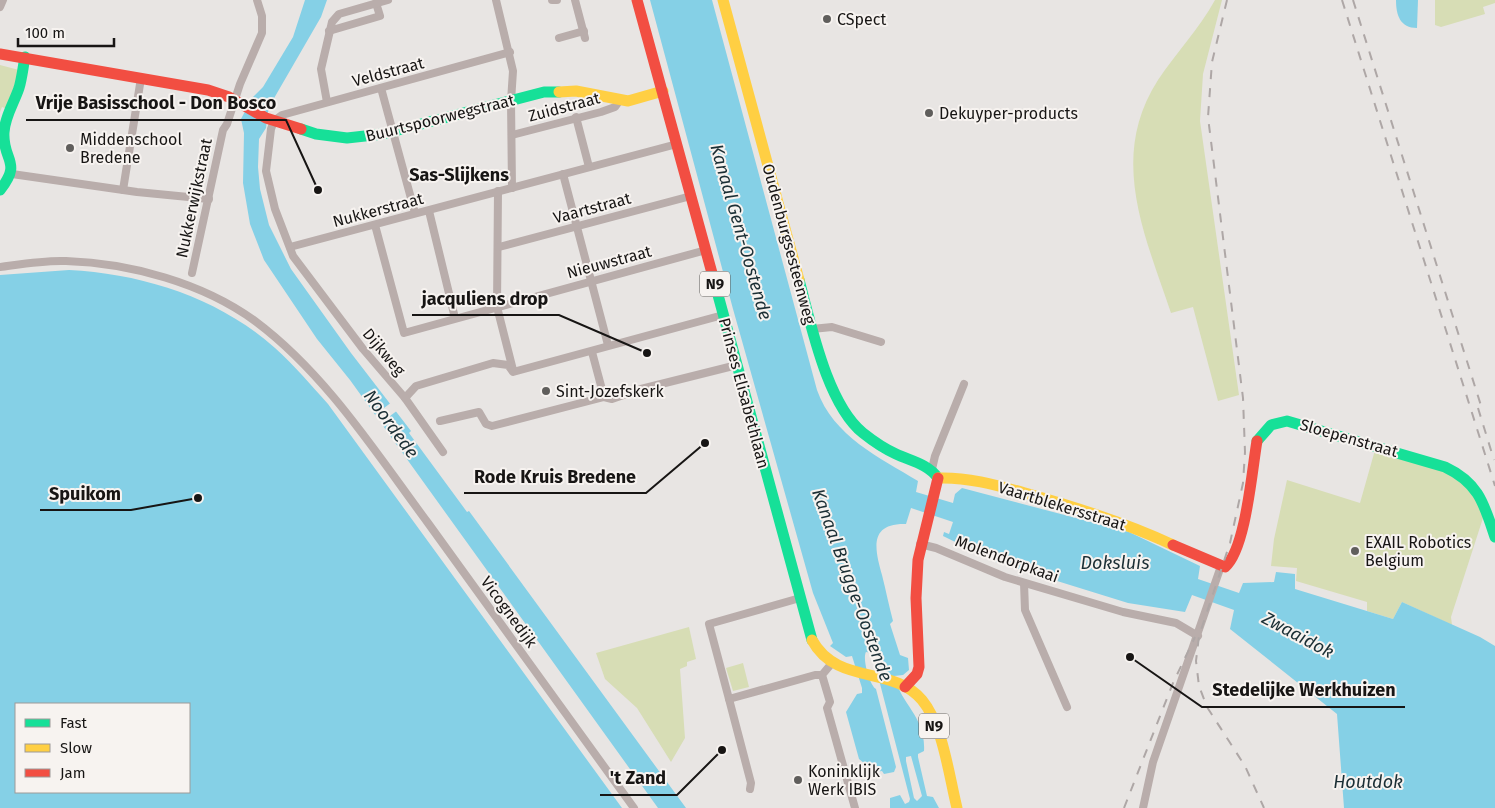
<svg xmlns="http://www.w3.org/2000/svg" width="1495" height="808" font-family="'Fira Sans',sans-serif">
	<style>
		.green { fill: #d7ddb5 }
		.water { fill: #85d0e6; fill-rule: evenodd }
		.pier { fill: #e8e5e3 }
		.lines { fill: none; stroke-linecap: round; stroke-linejoin: round }
		.street { stroke: #b9adab; stroke-width: 8 }
		.fast { stroke: #16e098; stroke-width: 11 }
		.slow { stroke: #ffcf43; stroke-width: 11 }
		.jam { stroke: #f24e42; stroke-width: 11 }
		.rail { stroke: #aea7a6; stroke-width: 2; stroke-dasharray: 9 9; stroke-linecap: butt }
		.poi-dot { fill: #605e5c; stroke: #f7f3f0; stroke-width: 2 }
		.labels { text-anchor: middle; dominant-baseline: central; stroke-width: 4; stroke-linejoin: round; paint-order: stroke }
		.shield { fill: #f7f3f0; stroke: #5a5856; stroke-width: 1 }
		.shield-label { font-size: 15px; font-weight: bold; fill: #171514 }
		.poi-label { font-size: 16px; fill: #171514; stroke: #f7f3f0; text-anchor: start }
		.street-label { font-size: 16px; fill: #171514; stroke: #f7f3f0 }
		.neighbourhood-label { font-size: 18px; font-weight: bold; fill: #171514; stroke: #f7f3f0 }
		.water-label { font-size: 18px; font-style: italic; fill: #1b2f35; stroke: #f7f3f0 }
		.leader { fill: none; stroke: #171514; stroke-width: 2 }
		.callout-dot { fill: #171514; stroke: #f7f3f0; stroke-width: 2 }
		.callout-label { font-size: 18px; text-anchor: middle; font-weight: bold; fill: #171514; stroke: #f7f3f0; stroke-width: 4; stroke-linejoin: round; paint-order: stroke }
	</style>
	<rect width="100%" height="100%" fill="#e8e5e3"/>
	<!-- green -->
	<g class="green">
		<path d="M1215,0H1222L1203,74L1200,121L1239,395L1218,401L1193,307L1171,313C1145,235 1108,158 1158,80C1176,53 1199,29 1215,0Z"/>
		<polygon points="1435,0 1495,0 1495,3 1483,7 1485,14 1441,27 1435,25"/>
		<polygon points="0,65 19,70 7,109 2,107 0,112"/>
		<polygon points="1375,450 1438,469 1462,480 1477,498 1483,518 1451,617 1452,625 1402,602 1393,619 1367,611 1367,602 1296,581 1297,568 1271,566 1274,539 1287,480 1360,503"/>
		<polygon points="689,627 696,659 687,662 687,666 680,669 685,738 671,762 637,708 605,679 596,653"/>
		<polygon points="743,663 749,687 733,691 726,668"/>
	</g>
	<!-- water -->
	<g class="water">
		<polygon points="305,0 327,0 321,17 273,100 268,112 266,128 259,139 258,167 260,189 269,225 291,269 351,353 411,431 409,433 467,512 469,511 686,808 658,808 350,380 317,339 264,260 250,224 243,183 244,133 241,119 252,98 263,87 293,37"/>
		<path d="M650,0H712L817,390C833,436 880,458 918,481L916,492L953,503L955,494L962,488L1129,532L1200,566L1198,579L1239,593L1243,583L1274,582L1276,572L1295,574V589L1393,619L1402,602L1480,637L1495,646V808H1344L1337,714L1230,629L1234,610L1192,595L1185,612L1128,603L996,562L943,536L944,532L949,534L953,522L911,508L906,524C868,523 875,550 882,575C886,591 889,606 893,621L890,624L900,655L908,658L909,670L903,675L894,676C902,706 926,717 924,751L918,754V757L927,796L933,797L939,808H890V798L900,795L905,804L909,802L910,799L872,653L866,652C862,659 870,686 876,689L896,767L894,772L884,774L882,771L875,772L859,759L846,712L857,694L862,693V688L852,656L846,657L830,646L833,643L813,593L733,309ZM911,756L922,796L917,801L914,798L906,761V757Z"/>
		<path d="M1396,0H1418L1417,28C1400,28 1396,15 1396,0Z"/>
		<path d="M69,270C144,274 219,298 275,348C294,365 311,385 328,404L622,808H0V275ZM16,704H189V792H16Z"/>
	</g>
	<!-- pier -->
	<polygon class="pier" points="392,402 398,410 378,425 372,417"/>
	<g class="lines">
		<!-- street -->
		<g class="street">
			<polyline points="496,0 513,71 511,101 512,188"/>
			<polyline points="552,0 557,0"/>
			<polyline points="575,0 585,38"/>
			<polyline points="0,7 3,0"/>
			<polyline points="329,31 380,16 376,3"/>
			<polyline points="559,38 584,31"/>
			<polyline points="381,88 415,213"/>
			<polyline points="327,102 321,69 332,22 339,14 388,0"/>
			<polyline points="576,117 589,167"/>
			<polyline points="512,135 601,112 615,107 620,100"/>
			<polyline points="12,174 137,192 209,199"/>
			<polyline points="563,174 608,345"/>
			<polyline points="123,190 141,78"/>
			<polyline points="498,191 497,307 513,370"/>
			<polyline points="429,211 455,318"/>
			<polyline points="375,225 404,333 706,250"/>
			<polyline points="290,247 677,144"/>
			<polyline points="499,247 691,196"/>
			<path d="M0,267C22,264 44,260 66,261C130,263 203,283 255,321C326,374 376,453 428,523C497,618 565,713 634,808"/>
			<polyline points="192,273 223,130 227,124 240,84 262,33 262,16 257,0"/>
			<polyline points="812,329 832,327 881,342"/>
			<polyline points="592,352 604,397"/>
			<polyline points="405,398 416,386 493,363 508,365 513,372 723,315"/>
			<polyline points="440,421 479,412 486,424 492,426 604,397 612,399 641,389 737,365"/>
			<polyline points="443,452 405,398 363,349 293,256 275,209 266,171 271,129 274,121 282,115 510,52"/>
			<polyline points="932,469 935,456 964,384"/>
			<polyline points="920,544 936,548 1005,577 1123,612 1176,623 1198,636"/>
			<polyline points="1024,583 1025,610 1067,707"/>
			<polyline points="832,663 822,675 830,702 827,708 855,808"/>
			<polyline points="729,699 709,624 800,598"/>
			<polyline points="750,789 751,783 729,699 815,675 822,675"/>
			<polyline points="1143,808 1153,762 1221,566"/>
		</g>
		<!-- fast -->
		<g class="fast">
			<polyline points="301,129 316,134 347,138 383,134 544,92 559,92"/>
			<path d="M0,190C23,161 2,161 4,132C5,116 14,103 19,88C22,78 23,67 25,57"/>
			<path d="M799,280C811,324 827,404 863,433C873,441 885,449 896,454C911,461 928,464 938,478"/>
			<polyline points="715,284 812,640"/>
			<path d="M1257,441L1271,425L1287,421L1445,467C1479,483 1484,504 1495,537"/>
		</g>
		<!-- slow -->
		<g class="slow">
			<polyline points="723,0 799,280"/>
			<polyline points="559,92 576,91 628,101 663,91"/>
			<path d="M938,478C968,477 996,485 1025,493C1076,507 1126,523 1173,545"/>
			<path d="M812,640C837,686 893,665 922,700C943,725 949,776 957,808"/>
		</g>
		<!-- jam -->
		<g class="jam">
			<polyline points="637,0 715,284"/>
			<polyline points="0,54 208,90 229,97 266,118 301,129"/>
			<path d="M1173,545L1225,567C1246,549 1252,469 1257,441"/>
			<polyline points="905,687 917,674 919,667 916,598 918,560 938,478"/>
		</g>
		<!-- rail -->
		<g class="rail">
			<polyline points="1227,0 1212,62 1208,117 1243,398 1245,452 1243,483 1230,543 1199,636 1196,661 1199,686 1207,707 1245,766 1264,808"/>
			<polyline points="1342,0 1495,486"/>
			<polyline points="1353,0 1483,412"/>
			<polyline points="1478,408 1494,460"/>
			<polyline points="1124,808 1173,683 1195,637"/>
		</g>
	</g>
	<!-- markers -->
	<g class="poi-dot">
		<circle cx="827" cy="19" r="5"/>
		<circle cx="929" cy="113" r="5"/>
		<circle cx="70" cy="148" r="5"/>
		<circle cx="546" cy="391" r="5"/>
		<circle cx="1355" cy="551" r="5"/>
		<circle cx="798" cy="780" r="5"/>
	</g>
	<g class="labels">
		<!-- shield labels -->
		<g class="shield">
			<rect x="700" y="271.5" width="30" height="25" rx="4"/>
			<rect x="919" y="713.5" width="30" height="25" rx="4"/>
		</g>
		<g class="shield-label">
			<text x="715" y="284">N9</text>
			<text x="934" y="726">N9</text>
		</g>
		<!-- poi labels -->
		<g class="poi-label">
			<text x="837" y="19">CSpect</text>
			<text x="939" y="113">Dekuyper-products</text>
			<text x="80" y="139">Middenschool<tspan x="80" dy="18">Bredene</tspan></text>
			<text x="556" y="391">Sint-Jozefskerk</text>
			<text x="1365" y="542">EXAIL Robotics<tspan x="1365" dy="18">Belgium</tspan></text>
			<text x="808" y="771">Koninklijk<tspan x="808" dy="18">Werk IBIS</tspan></text>
		</g>
		<!-- street labels -->
		<g class="street-label">
			<text transform="translate(388 72) rotate(-15)">Veldstraat</text>
			<text transform="translate(564 107) rotate(-15)">Zuidstraat</text>
			<text transform="translate(440 118) rotate(-14)">Buurtspoorwegstraat</text>
			<text transform="translate(194 198) rotate(-78)">Nukkerwijkstraat</text>
			<text transform="translate(592 208) rotate(-15)">Vaartstraat</text>
			<text transform="translate(378 210) rotate(-15)">Nukkerstraat</text>
			<text transform="translate(789 244) rotate(75)">Oudenburgsesteenweg</text>
			<text transform="translate(609 262) rotate(-15)">Nieuwstraat</text>
			<text transform="translate(384 352) rotate(50)">Dijkweg</text>
			<text transform="translate(744 393) rotate(75)">Prinses Elisabethlaan</text>
			<text transform="translate(1349 438) rotate(16)">Sloepenstraat</text>
			<text transform="translate(1062 506) rotate(17)">Vaartblekersstraat</text>
			<text transform="translate(1007 559) rotate(20)">Molendorpkaai</text>
			<text transform="translate(509 612) rotate(54)">Vicognedijk</text>
		</g>
		<!-- neighbourhood labels -->
		<g class="neighbourhood-label">
			<text x="459" y="175">Sas-Slijkens</text>
		</g>
		<!-- water labels -->
		<g class="water-label">
			<text transform="translate(741 232) rotate(74)">Kanaal Gent-Oostende</text>
			<text transform="translate(391 424) rotate(54)">Noordede</text>
			<text x="1115" y="563">Doksluis</text>
			<text transform="translate(852 585) rotate(70)">Kanaal Brugge-Oostende</text>
			<text transform="translate(1298 635) rotate(28)">Zwaaidok</text>
			<text x="1368" y="782">Houtdok</text>
		</g>
	</g>
	<!-- callouts -->
	<path class="leader" d="M318 190L286 120H26M647 353L559 315H412M705 443L646 493H464M198 498L131 510H40M1130 657L1202 707H1405M722 750L677 795H600"/>
	<g class="callout-dot">
		<circle cx="318" cy="190" r="5"/>
		<circle cx="647" cy="353" r="5"/>
		<circle cx="705" cy="443" r="5"/>
		<circle cx="198" cy="498" r="5"/>
		<circle cx="1130" cy="657" r="5"/>
		<circle cx="722" cy="750" r="5"/>
	</g>
	<g class="callout-label">
		<text x="156" y="109">Vrije Basisschool - Don Bosco</text>
		<text x="485" y="305">jacquliens drop</text>
		<text x="555" y="483">Rode Kruis Bredene</text>
		<text x="85" y="500">Spuikom</text>
		<text x="1304" y="696">Stedelijke Werkhuizen</text>
		<text x="638" y="784">'t Zand</text>
	</g>
	<!-- legend -->
	<rect x="15" y="703" width="175" height="90" fill="#f7f3f0" stroke="#9d9a98"/>
	<rect x="25" y="719" width="25" height="8" fill="#16e098" stroke="#9d9a98"/>
	<text x="60" y="728" font-size="15" fill="#171514">Fast</text>
	<rect x="25" y="744" width="25" height="8" fill="#ffcf43" stroke="#9d9a98"/>
	<text x="60" y="753" font-size="15" fill="#171514">Slow</text>
	<rect x="25" y="769" width="25" height="8" fill="#f24e42" stroke="#9d9a98"/>
	<text x="60" y="778" font-size="15" fill="#171514">Jam</text>
	<!-- scale -->
	<path d="M18 38v8h96v-8" fill="none" stroke="#171514" stroke-width="2.5"/>
	<text x="25" y="38" font-size="15" fill="#171514" stroke="#f7f3f0" stroke-width="4" paint-order="stroke">100 m</text>
</svg>
